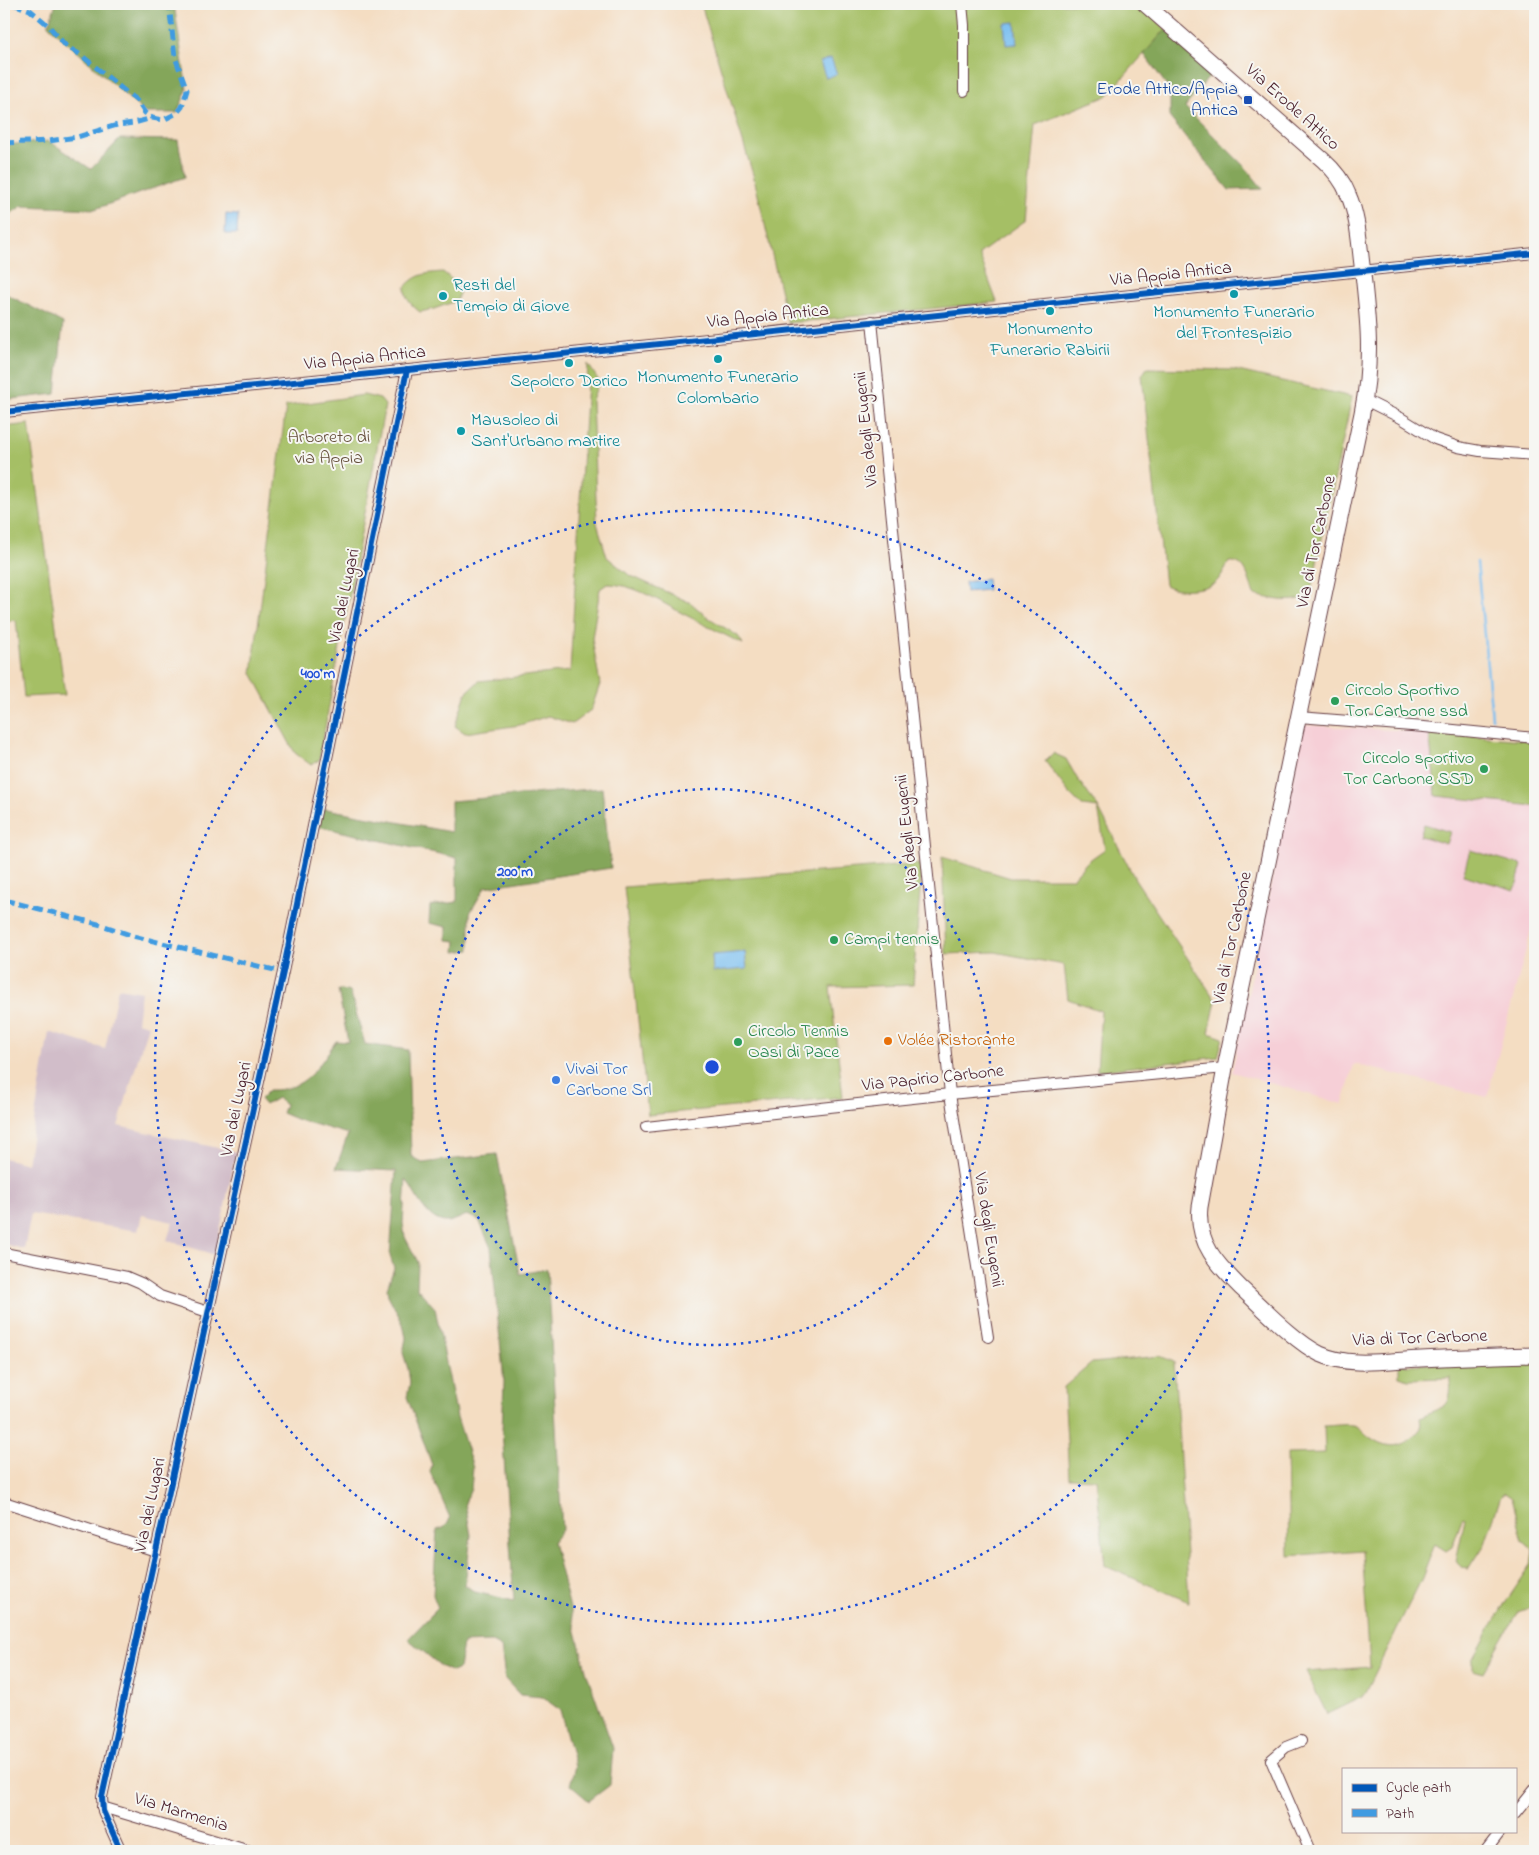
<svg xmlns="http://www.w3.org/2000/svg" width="1539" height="1855" font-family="'Indie Flower',sans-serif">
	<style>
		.built { fill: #f6cfd7 }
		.industrial { fill: #d1bdc9 }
		.green { fill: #a5bf65; stroke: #786f48 }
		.forest { fill: #84a65a; stroke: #676242; fill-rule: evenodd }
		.water { fill: #7abff1; stroke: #626f8e }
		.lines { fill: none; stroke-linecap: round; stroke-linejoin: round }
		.stream { stroke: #7abff1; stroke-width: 2.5 }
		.street-casing { stroke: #643c42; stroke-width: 12 }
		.secondary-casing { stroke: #643c42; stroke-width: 17 }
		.street { stroke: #fff; stroke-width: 10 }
		.secondary { stroke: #fff; stroke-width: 15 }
		.quiet { stroke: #409be1; stroke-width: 5; stroke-dasharray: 10 5; stroke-linecap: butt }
		.cycleway-casing { stroke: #f6f6f2; stroke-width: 9 }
		.cycleway { stroke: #0057b8; stroke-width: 6 }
		.ring { fill: none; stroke: #1d4ed8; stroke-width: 2.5; stroke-dasharray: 2.5 5 }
		.transit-dot { fill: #1a4fb4; stroke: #f6f6f2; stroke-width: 2 }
		.culture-dot { fill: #0f9aa8; stroke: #f6f6f2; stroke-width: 2 }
		.leisure-dot { fill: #2e9e5b; stroke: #f6f6f2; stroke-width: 2 }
		.food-dot { fill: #e8710a; stroke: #f6f6f2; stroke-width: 2 }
		.shop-dot { fill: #3f7fe0; stroke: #f6f6f2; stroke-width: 2 }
		.labels { text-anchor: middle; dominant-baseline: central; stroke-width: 4; stroke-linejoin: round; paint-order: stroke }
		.transit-label { font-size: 18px; fill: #164399; stroke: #f6f6f2; text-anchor: end }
		.street-label { font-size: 18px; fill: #4a1f2b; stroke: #f6f6f2 }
		.culture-label { font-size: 18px; fill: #0d838f; stroke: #f6f6f2 }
		.park-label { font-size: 18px; fill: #654f3c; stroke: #f6f6f2 }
		.leisure-label { font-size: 18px; fill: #27864d; stroke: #f6f6f2; text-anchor: start }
		.food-label { font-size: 18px; fill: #c56008; stroke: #f6f6f2; text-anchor: start }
		.shop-label { font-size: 18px; fill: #366cbe; stroke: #f6f6f2; text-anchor: start }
		.centre { fill: #1d4ed8; stroke: #f6f6f2; stroke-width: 2.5 }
		.ring-label { font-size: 15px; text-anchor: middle; font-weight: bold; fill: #1d4ed8; stroke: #f6f6f2; stroke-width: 4; stroke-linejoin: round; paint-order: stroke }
	</style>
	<rect width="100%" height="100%" fill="#f6f6f2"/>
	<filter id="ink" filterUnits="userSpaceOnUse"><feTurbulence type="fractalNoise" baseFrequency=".02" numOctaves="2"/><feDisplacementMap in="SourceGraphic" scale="10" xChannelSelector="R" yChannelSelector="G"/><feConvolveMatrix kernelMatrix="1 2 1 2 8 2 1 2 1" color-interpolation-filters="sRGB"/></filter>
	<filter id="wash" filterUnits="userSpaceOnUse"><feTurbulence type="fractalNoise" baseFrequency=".0096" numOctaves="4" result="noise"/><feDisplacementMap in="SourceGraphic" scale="20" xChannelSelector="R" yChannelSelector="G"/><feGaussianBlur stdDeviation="1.12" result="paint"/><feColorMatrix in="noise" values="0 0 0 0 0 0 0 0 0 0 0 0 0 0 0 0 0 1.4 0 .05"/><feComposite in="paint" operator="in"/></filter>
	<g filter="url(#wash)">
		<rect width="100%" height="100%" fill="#f4ddc2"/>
		<!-- built -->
		<polygon class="built" points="1304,725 1429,732 1437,796 1535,806 1535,915 1487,1097 1354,1064 1343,1104 1232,1072"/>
		<!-- industrial -->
		<polygon class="industrial" points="118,988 141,992 137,1022 148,1025 118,1126 236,1152 215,1255 167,1240 173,1222 142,1215 138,1231 31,1214 24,1249 4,1244 4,1158 27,1164 49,1032 105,1049"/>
		<!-- green -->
		<g class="green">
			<polygon points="701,4 1139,4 1166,29 1107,96 1035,125 1026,220 979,254 997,302 788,323 754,178"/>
			<path d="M443,272L456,283L460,291L456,301L434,309L420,312C411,305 405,299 405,287C416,274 427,273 443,272Z"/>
			<path d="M588,364L599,381L592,401L597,523L607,557L629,575L691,603L706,616L738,636L743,644C721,633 699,622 678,611C656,599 632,584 607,584L600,589L592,638L600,684L591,710L572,724L548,716L520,725L465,733L455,726L466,693L479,681L570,671Z"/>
			<path d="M1147,368L1234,370L1352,397L1310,595C1292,605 1273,599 1254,595C1249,581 1247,560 1229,562C1225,568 1221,578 1215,583C1205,590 1175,592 1165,585L1142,375Z"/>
			<polygon points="364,395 380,399 385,405 319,760 311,765 295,753 252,673 286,406"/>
			<polygon points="29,424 65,695 24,697 16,620 4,621 4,427"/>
			<polygon points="1429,732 1535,741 1535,806 1436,796"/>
			<polygon points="1053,753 1066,759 1078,780 1098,807 1135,879 1216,1001 1209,1033 1223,1038 1218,1057 1097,1071 1101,1011 1068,999 1064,965 995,952 946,954 942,857 1011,878 1073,878 1088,861 1105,849 1098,808 1082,806 1069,793 1045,761"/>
			<polygon points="1424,824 1450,832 1446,844 1420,836"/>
			<polygon points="1470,850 1522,865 1515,890 1463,875"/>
			<polygon points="922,864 913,985 830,987 843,1097 648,1115 624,887"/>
			<polygon points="1160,1356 1174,1362 1189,1602 1105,1566 1096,1479 1069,1478 1064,1387 1092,1363"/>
			<path d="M1535,1361V1599L1529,1608L1518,1612L1483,1673L1473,1670V1659L1501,1609L1531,1565L1533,1550L1523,1541L1512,1498L1505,1493L1501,1496L1485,1544L1469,1569L1461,1568L1456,1561L1465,1519L1463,1517L1452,1547L1446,1551L1435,1544L1422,1578L1364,1696L1327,1714L1306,1672L1370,1667L1362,1550L1289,1556L1287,1454L1325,1453L1324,1426C1332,1426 1349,1423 1356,1426C1361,1428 1366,1435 1371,1438C1391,1452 1408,1446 1421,1428L1420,1417C1448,1403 1450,1411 1451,1378L1409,1379L1399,1376V1365Z"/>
		</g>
		<!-- forest -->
		<g class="forest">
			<polygon points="56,4 174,4 187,90 177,113 145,113 48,25"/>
			<polygon points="1166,29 1213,72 1185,107 1246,168 1263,189 1229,190 1170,118 1170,90 1144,54"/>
			<polygon points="120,139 178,140 185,177 95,209 22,206 4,218 4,145 49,141 91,169"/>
			<polygon points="4,293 63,323 56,394 4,400"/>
			<polygon points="602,788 611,868 485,887 470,913 470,950 455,952 456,941 447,940 447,927 429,923 430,906 457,902 457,858 317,826 321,808 451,832 451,801"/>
			<path d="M338,990L350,991L365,1044L408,1050L411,1156L422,1163L497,1154L520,1274L547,1269L562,1530L553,1542L587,1674L613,1748L610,1785L589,1801L570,1785L575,1766L560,1710L542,1697L520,1695L505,1679L501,1647L492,1642L463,1643L459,1669L452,1672L442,1667L408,1639L438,1608L433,1595L437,1530C445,1528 447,1526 450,1518L430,1472L432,1465L407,1397L410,1383L408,1369L403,1353L406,1338L403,1324L388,1295L387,1288L394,1268L390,1256L396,1171L336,1168L348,1134L296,1119L282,1113L285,1104L277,1098L265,1105L260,1099L269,1090C306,1091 317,1068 336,1041L348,1042ZM406,1179C415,1193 428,1224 448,1222C455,1221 461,1217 467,1215L479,1220L491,1248L504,1382L502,1430L514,1601L475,1592L465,1585L471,1535L465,1503L471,1489L473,1468L457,1417L435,1308L417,1288L418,1262L405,1237L403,1223Z"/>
		</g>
		<!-- water -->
		<g class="water">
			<polygon points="1015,22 1017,44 1006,45 1004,23"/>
			<polygon points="831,58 837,74 826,78 820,62"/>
			<polygon points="226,214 238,215 237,234 225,234"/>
			<polygon points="987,579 988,590 966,592 965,582"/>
			<polygon points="745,952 747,969 713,972 712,955"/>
		</g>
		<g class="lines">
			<!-- stream -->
			<polyline class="stream" points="1477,562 1492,718"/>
		</g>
	</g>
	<g filter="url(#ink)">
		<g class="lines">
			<defs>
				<g id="street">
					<polyline points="962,4 964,25 964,91"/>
					<polyline points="872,321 950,1094 988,1337"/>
					<polyline points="1365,400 1401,418 1435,439 1458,447 1480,451 1535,455"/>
					<polyline points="4,412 1535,253"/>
					<polyline points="1299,717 1424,727 1535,738"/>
					<polyline points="646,1127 950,1094 1225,1068"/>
					<polyline points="4,1253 127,1277 141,1283 160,1296 208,1312"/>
					<polyline points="4,1502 156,1551"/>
					<polyline points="1301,1741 1286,1747 1271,1760 1310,1851"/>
					<polyline points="102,1807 250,1851"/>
					<polyline points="1515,1814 1535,1789"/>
					<polyline points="1487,1849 1501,1831"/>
					<polyline points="121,1851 103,1811 102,1797 283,972 407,370"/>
				</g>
				<path id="secondary" d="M1145,4L1323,160C1334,170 1343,181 1348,194C1358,216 1359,241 1362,265C1368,318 1373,360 1362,413L1225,1068L1200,1207C1196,1243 1218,1265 1241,1288C1262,1307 1295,1342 1320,1354C1350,1368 1389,1360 1421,1359C1459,1357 1497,1356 1535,1355"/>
			</defs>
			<!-- street casing -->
			<use href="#street" class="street-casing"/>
			<!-- secondary casing -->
			<use href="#secondary" class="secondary-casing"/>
			<!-- street -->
			<use href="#street" class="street"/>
			<!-- secondary -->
			<use href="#secondary" class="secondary"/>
			<!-- quiet -->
			<g class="quiet">
				<polyline points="13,4 30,10 48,25 66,46 81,55 137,101 145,113 152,118"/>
				<polyline points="4,143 49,141 77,137 117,125 134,123 152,118 163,120 177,113 182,107 187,90 175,57 169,4"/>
				<polyline points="4,900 102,925 133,936 283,972"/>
			</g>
			<defs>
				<g id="cycleway">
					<polyline points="4,412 1535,253"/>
					<polyline points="121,1851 103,1811 102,1797 283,972 407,370"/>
				</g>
			</defs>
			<!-- cycleway casing -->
			<use href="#cycleway" class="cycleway-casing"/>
			<!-- cycleway -->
			<use href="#cycleway" class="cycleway"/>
		</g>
	</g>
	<!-- distance rings -->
	<g class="ring">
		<circle cx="712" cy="1067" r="278"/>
		<circle cx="712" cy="1067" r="557"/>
	</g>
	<!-- markers -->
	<rect class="transit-dot" x="1243" y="95" width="10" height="10" rx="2.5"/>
	<g class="culture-dot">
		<circle cx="1234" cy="294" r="5"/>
		<circle cx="443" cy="296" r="5"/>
		<circle cx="1050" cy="311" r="5"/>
		<circle cx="718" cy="359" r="5"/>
		<circle cx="569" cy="363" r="5"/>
		<circle cx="461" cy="431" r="5"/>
	</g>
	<g class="leisure-dot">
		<circle cx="1335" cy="701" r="5"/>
		<circle cx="1484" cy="769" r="5"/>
		<circle cx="834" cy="940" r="5"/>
		<circle cx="738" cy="1042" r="5"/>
	</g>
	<circle class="food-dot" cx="888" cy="1041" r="5"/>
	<circle class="shop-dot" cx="556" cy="1080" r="5"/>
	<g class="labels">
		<!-- transit labels -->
		<g class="transit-label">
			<text x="1238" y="90">Erode Attico/Appia<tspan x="1238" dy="21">Antica</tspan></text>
		</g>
		<!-- street labels -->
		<g class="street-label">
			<text transform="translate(1292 108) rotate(42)">Via Erode Attico</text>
			<text transform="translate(1171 275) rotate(-6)">Via Appia Antica</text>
			<text transform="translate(768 317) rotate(-6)">Via Appia Antica</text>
			<text transform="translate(365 359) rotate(-6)">Via Appia Antica</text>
			<text transform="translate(867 429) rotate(-96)">Via degli Eugenii</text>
			<text transform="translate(1317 542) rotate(-78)">Via di Tor Carbone</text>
			<text transform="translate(345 596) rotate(-78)">Via dei Lugari</text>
			<text transform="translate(908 832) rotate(-96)">Via degli Eugenii</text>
			<text transform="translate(1233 938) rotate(-78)">Via di Tor Carbone</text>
			<text transform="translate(933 1079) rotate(-6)">Via Papirio Carbone</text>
			<text transform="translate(237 1109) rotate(-78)">Via dei Lugari</text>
			<text transform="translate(988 1230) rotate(81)">Via degli Eugenii</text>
			<text transform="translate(1420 1339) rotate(-2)">Via di Tor Carbone</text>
			<text transform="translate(151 1505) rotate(-78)">Via dei Lugari</text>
			<text transform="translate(181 1813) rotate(17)">Via Marmenia</text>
		</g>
		<!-- culture labels -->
		<g class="culture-label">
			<text x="453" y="286" text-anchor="start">Resti del<tspan x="453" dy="21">Tempio di Giove</tspan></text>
			<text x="1234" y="313">Monumento Funerario<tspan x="1234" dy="21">del Frontespizio</tspan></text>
			<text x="1050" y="330">Monumento<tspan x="1050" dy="21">Funerario Rabirii</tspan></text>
			<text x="718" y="378">Monumento Funerario<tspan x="718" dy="21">Colombario</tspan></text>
			<text x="569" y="382">Sepolcro Dorico</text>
			<text x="471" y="421" text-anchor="start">Mausoleo di<tspan x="471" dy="21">Sant'Urbano martire</tspan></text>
		</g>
		<!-- park labels -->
		<g class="park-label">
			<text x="329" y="438">Arboreto di<tspan x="329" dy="21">via Appia</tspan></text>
		</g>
		<!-- leisure labels -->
		<g class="leisure-label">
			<text x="1345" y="691">Circolo Sportivo<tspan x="1345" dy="21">Tor Carbone ssd</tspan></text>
			<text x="1474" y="759" text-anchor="end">Circolo sportivo<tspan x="1474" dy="21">Tor Carbone SSD</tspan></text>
			<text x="844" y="940">Campi tennis</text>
			<text x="748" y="1032">Circolo Tennis<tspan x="748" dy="21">Oasi di Pace</tspan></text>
		</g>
		<!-- food labels -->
		<g class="food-label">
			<text x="898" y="1041">Volée Ristorante</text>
		</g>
		<!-- shop labels -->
		<g class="shop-label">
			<text x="566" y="1070">Vivai Tor<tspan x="566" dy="21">Carbone Srl</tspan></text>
		</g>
	</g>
	<circle cx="712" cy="1067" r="8" class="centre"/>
	<g class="ring-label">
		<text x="318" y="678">400 m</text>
		<text x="515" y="876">200 m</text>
	</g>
	<!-- margin -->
	<rect width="1539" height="1855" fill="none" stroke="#f6f6f2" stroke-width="20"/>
	<!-- legend -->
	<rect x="1342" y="1768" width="175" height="65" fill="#f6f6f2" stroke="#b1a0a2"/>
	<rect x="1352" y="1784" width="25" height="8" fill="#0057b8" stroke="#b1a0a2"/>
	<text x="1386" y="1792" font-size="15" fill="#4a1f2b">Cycle path</text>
	<rect x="1352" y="1809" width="25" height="8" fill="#409be1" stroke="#b1a0a2"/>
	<text x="1386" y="1818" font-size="15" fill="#4a1f2b">Path</text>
</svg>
